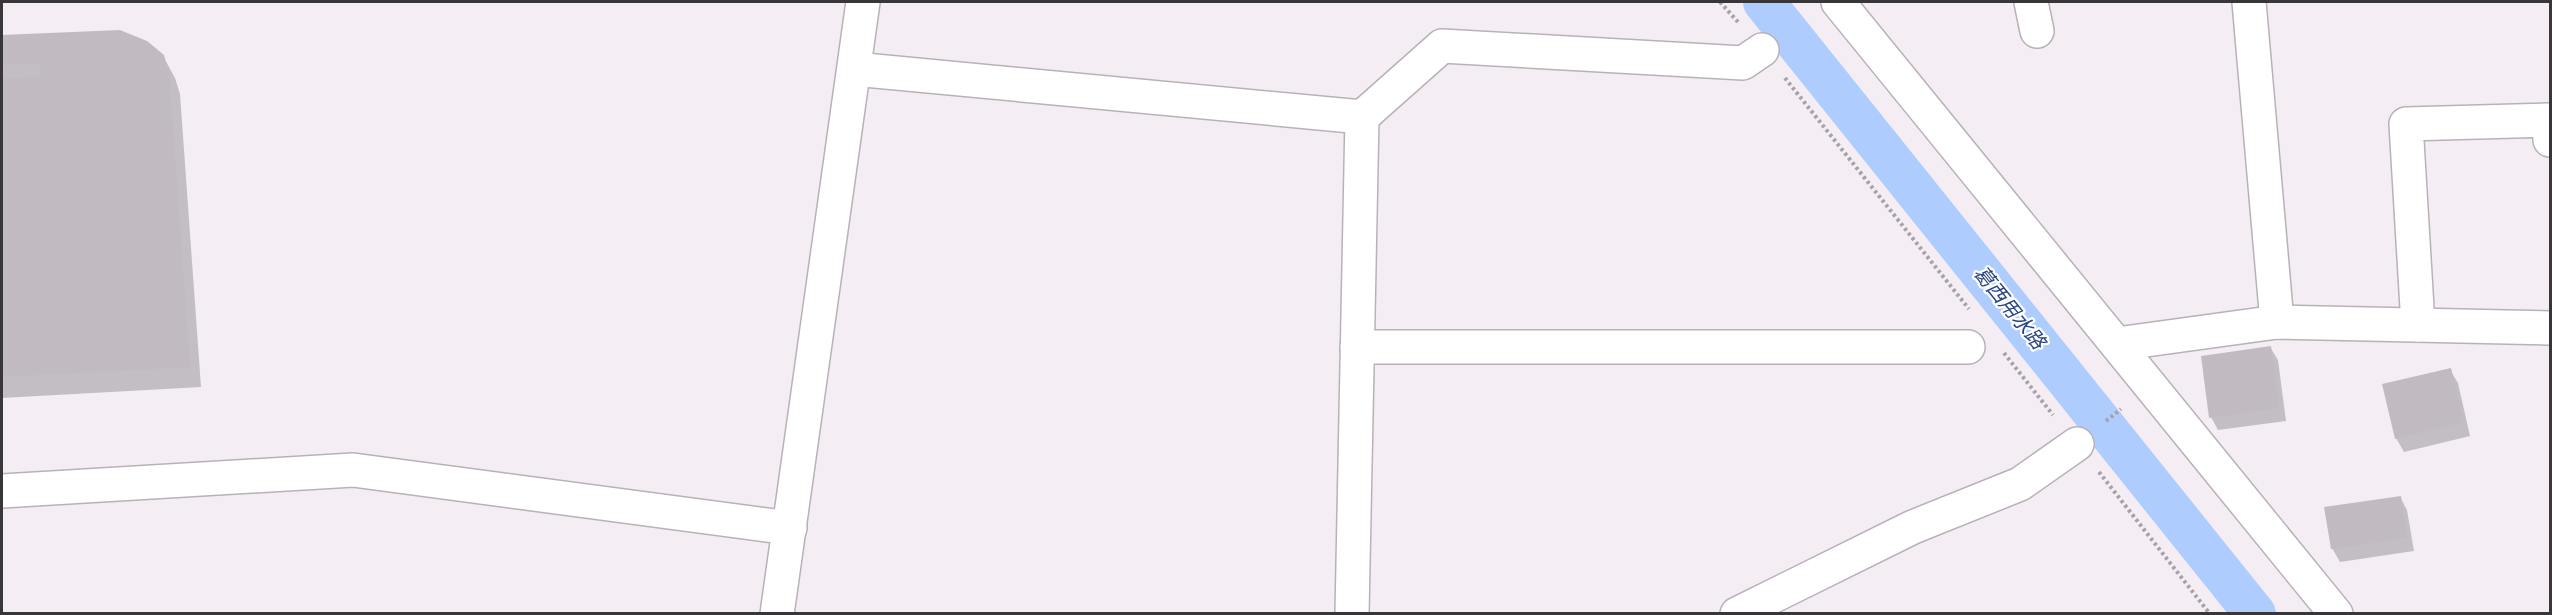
<svg xmlns="http://www.w3.org/2000/svg" width="2552" height="615" font-family="'Alegreya Sans','Noto Sans JP',sans-serif">
	<style>
		.shadow { fill: #0003 }
		.lines { fill: none; stroke-linecap: round; stroke-linejoin: round }
		.canal { stroke: #afccff; stroke-width: 42 }
		.building { fill: #c1bbc1 }
		.minor-casing { stroke: #b8b2b8; stroke-width: 36 }
		.path { stroke: #a6a2a7; stroke-width: 4; stroke-dasharray: 3 3; stroke-linecap: butt }
		.minor { stroke: #fff; stroke-width: 33 }
		.labels { text-anchor: middle; dominant-baseline: central; stroke-width: 4.5; stroke-linejoin: round; paint-order: stroke }
		.water-label { font-size: 20px; font-style: italic; fill: #254480; stroke: #fefdfe }
	</style>
	<rect width="100%" height="100%" fill="#f4eef4"/>
	<!-- shadow -->
	<g class="shadow">
		<polygon points="120,31 163,56 175,78 180,94 201,387 2,398 2,37"/>
		<polygon points="2270,347 2278,360 2286,421 2218,430 2211,417"/>
		<polygon points="2450,370 2458,383 2470,436 2404,452 2396,438"/>
		<polygon points="2400,497 2407,510 2414,551 2340,562 2332,548"/>
	</g>
	<g class="lines">
		<!-- canal -->
		<polyline class="canal" points="1764,2 2255,614"/>
	</g>
	<!-- building -->
	<g class="building">
		<polygon points="120,30 147,41 164,55 169,72 190,367 2,377 2,79 41,76 39,63 2,65 2,35"/>
		<polygon points="2271,346 2279,408 2209,418 2201,356"/>
		<polygon points="2451,368 2464,422 2395,439 2382,384"/>
		<polygon points="2401,496 2407,538 2331,549 2324,507"/>
	</g>
	<g class="lines">
		<defs>
			<g id="minor">
				<polyline points="1838,2 2336,614"/>
				<polyline points="2031,2 2037,31"/>
				<polyline points="2249,2 2277,322"/>
				<polyline points="854,69 1362,117 1442,46 1743,63 1762,50"/>
				<polyline points="2418,325 2406,124 2549,120 2550,140"/>
				<polyline points="2117,344 2277,322 2550,328"/>
				<polyline points="1357,347 1968,347"/>
				<polyline points="2,491 353,470 790,528"/>
				<polyline points="777,614 863,2"/>
				<polyline points="1352,614 1362,117"/>
				<polyline points="1737,614 1913,527 2020,484 2077,444"/>
			</g>
		</defs>
		<!-- minor casing -->
		<use href="#minor" class="minor-casing"/>
		<!-- path -->
		<g class="path">
			<polyline points="1720,2 1738,22"/>
			<polyline points="1785,78 1969,309"/>
			<polyline points="2004,353 2053,415"/>
			<polyline points="2106,421 2121,409"/>
			<polyline points="2099,472 2210,614"/>
		</g>
		<!-- minor -->
		<use href="#minor" class="minor"/>
	</g>
	<g class="labels">
		<!-- water labels -->
		<g class="water-label">
			<text transform="translate(2009 308) rotate(51)">葛西用水路</text>
		</g>
	</g>
	<!-- border -->
	<rect width="2552" height="615" fill="none" stroke="#383639" stroke-width="6"/>
</svg>
